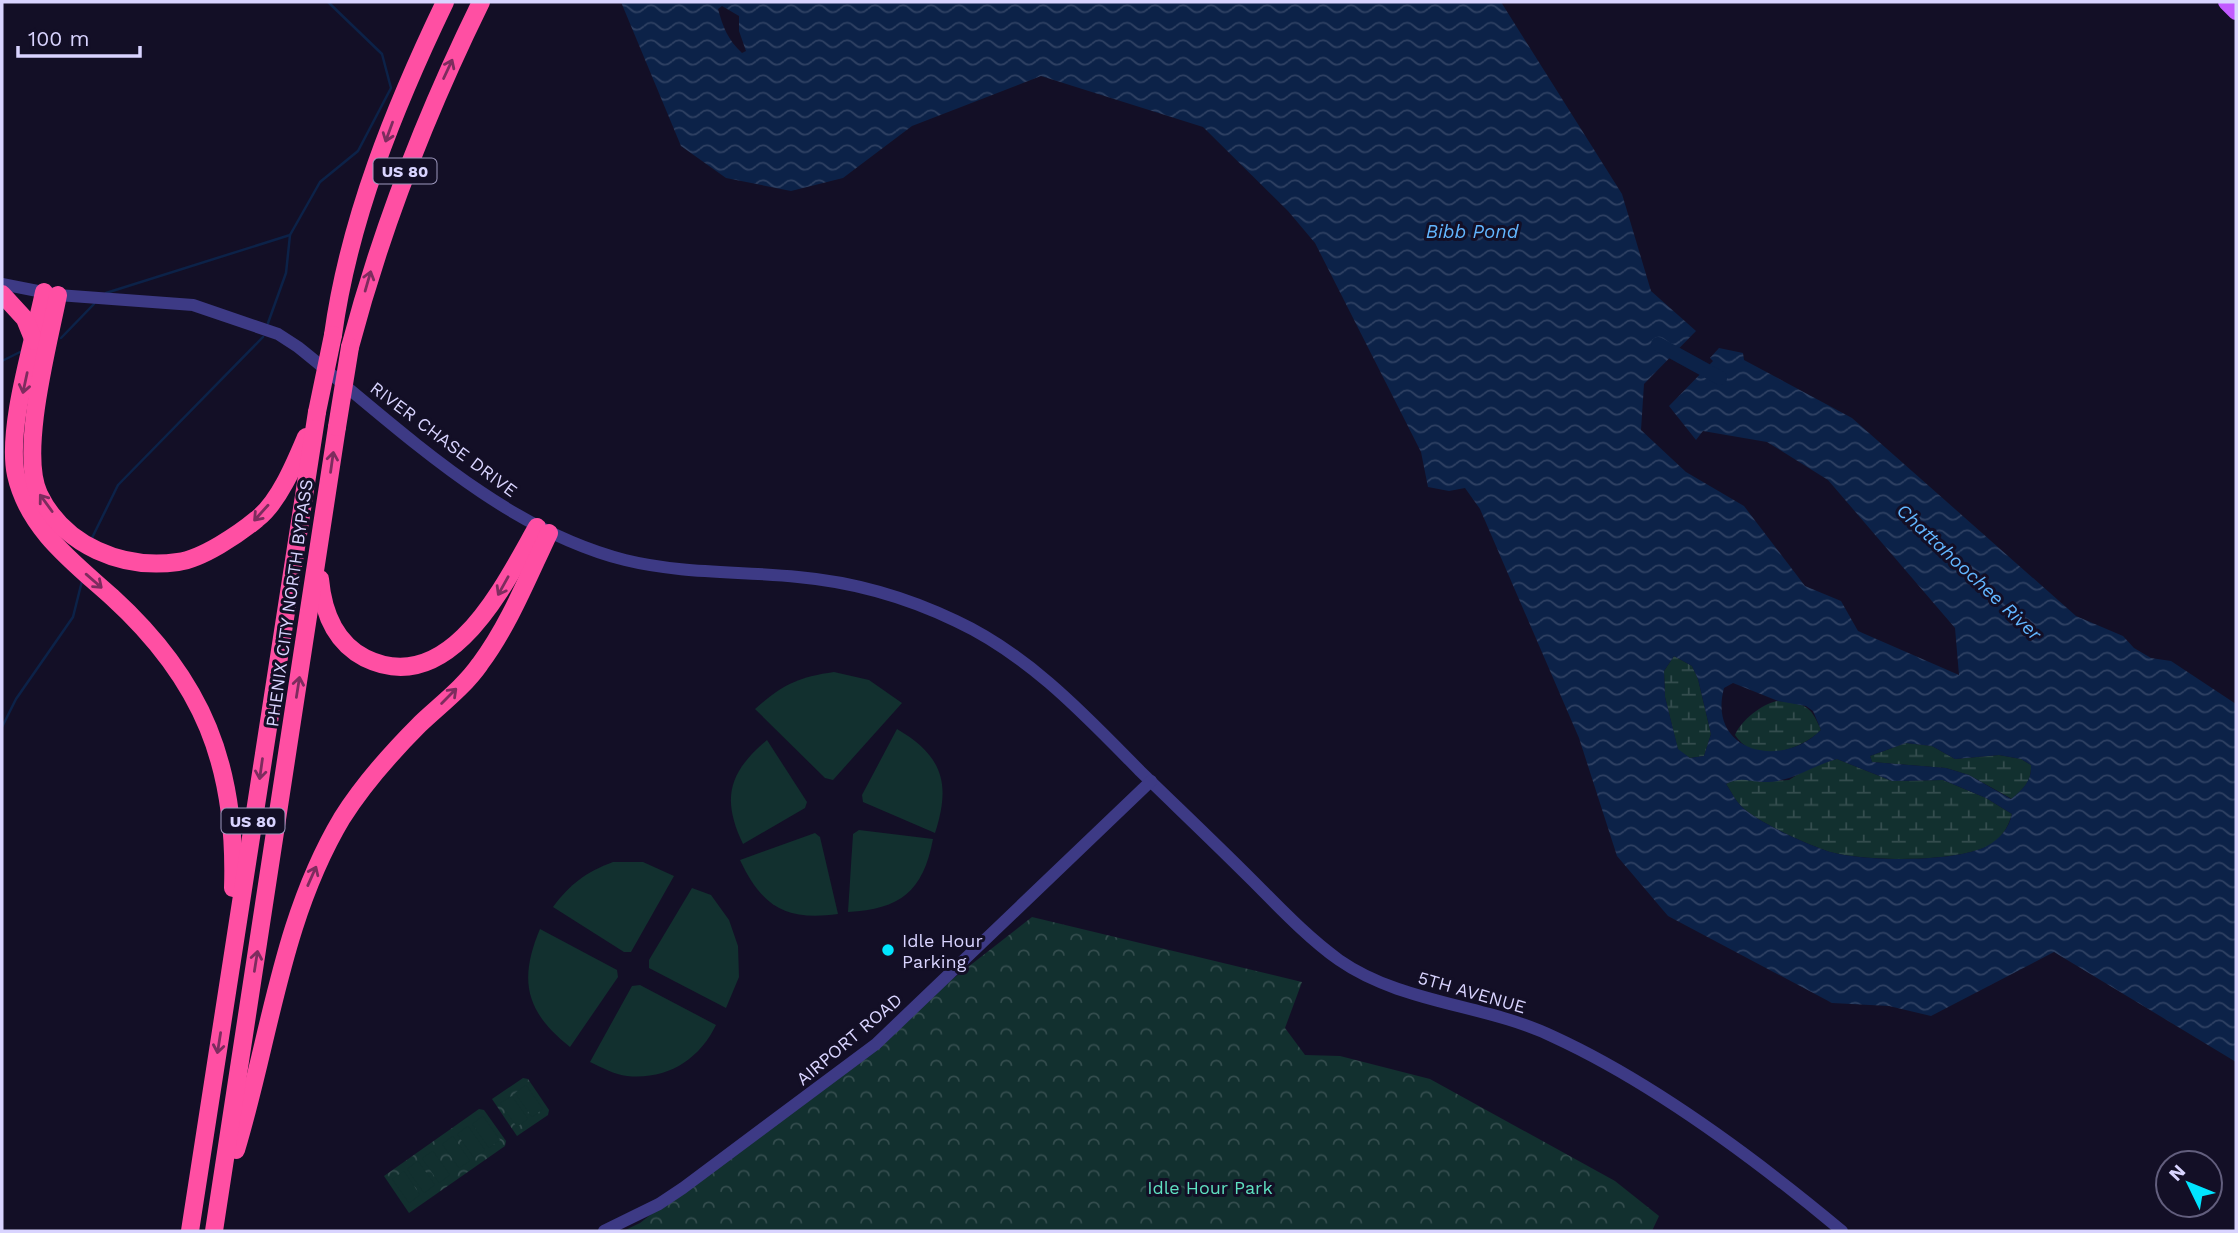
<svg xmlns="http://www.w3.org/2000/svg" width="2238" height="1233" font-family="'Work Sans',sans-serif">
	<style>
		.forest { fill: url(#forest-crowns) }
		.wetland { fill: url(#wetland-marsh) }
		.pitch { fill: #12302f }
		.water { fill: url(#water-waves); fill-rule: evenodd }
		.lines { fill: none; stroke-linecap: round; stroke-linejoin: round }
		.stream { stroke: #0c2248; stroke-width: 2.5 }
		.river { stroke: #0c2248; stroke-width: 14 }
		.minor { stroke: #3d3a85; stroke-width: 12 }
		.major { stroke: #c25bff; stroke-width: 16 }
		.highway { stroke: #ff4fa3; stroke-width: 18 }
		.highway-bridge { stroke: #ff4fa3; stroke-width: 18 }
		.oneway { stroke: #7d2c5e }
		.poi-dot { fill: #00e5ff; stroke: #130f26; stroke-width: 2.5 }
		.labels { text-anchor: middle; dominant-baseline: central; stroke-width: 6; stroke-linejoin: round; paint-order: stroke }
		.shield { fill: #130f26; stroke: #9e99be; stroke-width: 2 }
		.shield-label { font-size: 16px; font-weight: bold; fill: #d9d4ff }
		.street-label { font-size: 18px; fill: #d9d4ff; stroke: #130f26 }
		.poi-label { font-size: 18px; fill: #d9d4ff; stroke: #130f26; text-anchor: start }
		.park-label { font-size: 18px; fill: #5fe0c0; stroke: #130f26 }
		.water-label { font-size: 19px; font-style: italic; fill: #62b6ff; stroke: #130f26 }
	</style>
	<defs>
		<pattern id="forest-crowns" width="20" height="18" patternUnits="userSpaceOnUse" patternTransform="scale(1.75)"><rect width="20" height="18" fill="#12302f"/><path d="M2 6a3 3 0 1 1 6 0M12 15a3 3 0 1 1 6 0" fill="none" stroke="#344d4e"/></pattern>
		<pattern id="wetland-marsh" width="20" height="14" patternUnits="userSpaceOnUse" patternTransform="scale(1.75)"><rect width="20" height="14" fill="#12302f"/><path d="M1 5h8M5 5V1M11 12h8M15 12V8" fill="none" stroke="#344d4e"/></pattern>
		<pattern id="water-waves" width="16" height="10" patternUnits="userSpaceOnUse" patternTransform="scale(1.75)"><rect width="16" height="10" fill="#0c2248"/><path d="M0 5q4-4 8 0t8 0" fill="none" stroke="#2f4163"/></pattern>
	</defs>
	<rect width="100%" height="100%" fill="#130f26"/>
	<!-- forest -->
	<g class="forest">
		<polygon points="1032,917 1302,982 1285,1028 1305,1055 1340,1056 1430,1079 1615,1181 1659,1216 1652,1231 623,1231 640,1223"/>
		<polygon points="523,1078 528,1079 549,1110 548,1115 517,1136 492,1099"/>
		<polygon points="479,1109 484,1110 506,1141 505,1146 409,1213 384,1176"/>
	</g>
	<!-- wetland -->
	<g class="wetland">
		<polygon points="1674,656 1692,666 1698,679 1711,734 1704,756 1690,758 1678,750 1665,697 1664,671"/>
		<path d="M1778,701C1805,704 1810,704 1821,730C1801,750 1755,766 1735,735C1741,721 1762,703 1778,701Z"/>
		<path d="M1906,743L1932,746L1955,759L1999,755L2021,759L2031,765C2032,781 2023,789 2012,799L1969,775L1946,768L1872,762L1870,756Z"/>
		<path d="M1837,759L1892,781L1943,780L1986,798L2012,814C2009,824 2005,833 1996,841C1969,864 1860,862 1827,851C1806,844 1757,822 1741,806C1735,800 1731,791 1726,784L1740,777L1761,782L1789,780L1811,766Z"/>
	</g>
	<!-- pitch -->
	<g class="pitch">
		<path d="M834,672L869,680L902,703L833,780L825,778L755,709C782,685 798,677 834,672Z"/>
		<path d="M897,729C943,756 951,784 935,833L863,802L862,795Z"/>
		<path d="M767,740L807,802L805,808L743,844C721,798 729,772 767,740Z"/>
		<path d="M859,830L933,839C923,892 900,909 848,912L853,834Z"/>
		<path d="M815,833L820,837L838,914C786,921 762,907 740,860Z"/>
		<path d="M613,862H643L674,876L631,952H624L553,907C570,884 586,872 613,862Z"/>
		<polygon points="692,888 711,895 729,920 738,946 739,977 726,1008 649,968 649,960"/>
		<path d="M540,929L617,970L618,977L570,1047C526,1012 518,981 540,929Z"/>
		<path d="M640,985L716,1025C699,1060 667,1080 627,1076C615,1075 601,1067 590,1062L632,986Z"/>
		<polygon points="526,1085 543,1109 532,1117 515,1093"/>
		<polygon points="512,1096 528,1119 517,1127 500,1103"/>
		<polygon points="483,1116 500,1140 489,1148 472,1124"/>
		<polygon points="468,1126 485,1150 474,1158 457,1134"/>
		<polygon points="453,1136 470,1161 459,1168 442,1144"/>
		<polygon points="433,1151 450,1175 439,1183 422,1158"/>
		<polygon points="418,1161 435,1185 424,1193 407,1169"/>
		<polygon points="404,1171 420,1195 409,1203 392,1179"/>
	</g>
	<!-- water -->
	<path class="water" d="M621,2H1501L1622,194L1651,291L1696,331L1644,384L1641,430L1686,472L1744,506L1805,586L1841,601L1858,631L1959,675L1955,628L1828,480L1767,442L1703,431L1696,440L1669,406L1713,361L1710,358L1719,348L1743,353L1744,360L1852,418L2076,616L2123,636L2134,648L2151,658L2171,661L2236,704V1062L2054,952L1931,1016L1889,1006L1832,1003L1668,916L1617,856L1579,738L1480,509L1465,488L1449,491L1428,487L1421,452L1315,243L1288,211L1203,127L1041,76L912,126L843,178L791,191L726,178L681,146ZM722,6L739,16V31L746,51L742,53C728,40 723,27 718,9ZM1674,656L1692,666L1698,679L1711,734L1704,756L1690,758L1678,749L1665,697L1664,671ZM1733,683L1778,701L1806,706L1813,711L1821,730C1781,770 1707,752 1724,688ZM1906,743L1932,746L1955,759L1999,755L2021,759L2031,765C2032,781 2023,789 2011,799L1969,775L1946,768L1872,762L1870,756ZM1837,759L1892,781L1943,780L1986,798L2012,814C2009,828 2000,839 1987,846C1954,863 1863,862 1827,851C1806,844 1757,822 1741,806C1735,800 1731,791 1726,784C1741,776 1748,782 1763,782C1791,783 1811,766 1837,759Z"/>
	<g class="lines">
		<!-- stream -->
		<g class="stream">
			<polyline points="106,293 290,235"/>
			<polyline points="268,323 286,273 290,235 320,182 358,151 391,88 382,54 328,2"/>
			<polyline points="61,338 94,304"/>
			<polyline points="2,361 24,350"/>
			<polyline points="91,540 118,485 263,337"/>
			<polyline points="2,727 16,699 73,617 82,581"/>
		</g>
		<!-- river -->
		<polyline class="river" points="1658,344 1720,378"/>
		<!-- minor -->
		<g class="minor">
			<path d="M2,284L58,295L193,305L278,334L298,347C397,426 499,528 625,560C682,574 741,571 798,577C854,582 906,597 956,621C1029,655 1085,715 1140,771C1177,807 1215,843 1252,880C1279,907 1307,937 1339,960C1402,1004 1486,1004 1554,1037C1654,1083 1758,1161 1842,1231"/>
			<polyline points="604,1231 659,1204 683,1188 876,1044 1151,781"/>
		</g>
		<!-- major -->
		<polyline class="major" points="2226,2 2236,12"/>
		<!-- highway -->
		<g class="highway">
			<path d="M44,292C34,341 6,428 16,475C28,529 73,562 112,597C203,680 237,766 233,888"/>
			<polyline points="2,294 25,319 34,341"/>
			<path d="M58,295C49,342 19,452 39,494C64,546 123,570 178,562C202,559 239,534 257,519C279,502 295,463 306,437"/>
			<path d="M333,335C349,219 395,106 445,2"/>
			<path d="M350,347C382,226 426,114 481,2"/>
			<path d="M320,579C323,612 334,642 365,658C450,700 505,583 537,527"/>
			<path d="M236,1150C270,1038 281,920 342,818C364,783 391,753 420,724C440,705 464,687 480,664C509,625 528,577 549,533"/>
			<polyline points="190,1231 317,412"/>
			<polyline points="214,1231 337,427"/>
		</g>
		<!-- highway-bridge -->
		<g class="highway-bridge">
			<polyline points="317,412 333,335"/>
			<polyline points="337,427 350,347"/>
		</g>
	</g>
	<!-- one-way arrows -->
	<defs><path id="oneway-shaft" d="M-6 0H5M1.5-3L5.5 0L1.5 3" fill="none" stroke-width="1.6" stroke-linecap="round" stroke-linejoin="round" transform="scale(1.75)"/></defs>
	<g class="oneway">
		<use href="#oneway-shaft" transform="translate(448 69) rotate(-65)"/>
		<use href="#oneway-shaft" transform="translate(389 132) rotate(110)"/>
		<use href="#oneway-shaft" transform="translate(368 281) rotate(-74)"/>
		<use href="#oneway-shaft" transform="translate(25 383) rotate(102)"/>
		<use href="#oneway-shaft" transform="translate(332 462) rotate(-82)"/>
		<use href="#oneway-shaft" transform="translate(46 503) rotate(-126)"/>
		<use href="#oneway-shaft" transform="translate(261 513) rotate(132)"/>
		<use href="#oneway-shaft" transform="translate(94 581) rotate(41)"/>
		<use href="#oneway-shaft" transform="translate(503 586) rotate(119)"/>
		<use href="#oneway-shaft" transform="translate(298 687) rotate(-81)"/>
		<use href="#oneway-shaft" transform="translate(449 696) rotate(-45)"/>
		<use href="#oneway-shaft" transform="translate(261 769) rotate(98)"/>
		<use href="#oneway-shaft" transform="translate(312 876) rotate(-66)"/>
		<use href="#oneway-shaft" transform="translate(256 961) rotate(-81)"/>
		<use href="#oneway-shaft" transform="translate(219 1043) rotate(99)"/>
	</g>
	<!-- markers -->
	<circle class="poi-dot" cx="888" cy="950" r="7"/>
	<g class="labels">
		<!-- shield labels -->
		<g class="shield">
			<rect x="373.5" y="158.5" width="63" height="25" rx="5"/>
			<rect x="221.5" y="808.5" width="63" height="25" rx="5"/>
		</g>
		<g class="shield-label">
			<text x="405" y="171">US 80</text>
			<text x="253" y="821">US 80</text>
		</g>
		<!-- street labels -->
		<g class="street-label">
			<text transform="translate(444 439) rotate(37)">RIVER CHASE DRIVE</text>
			<text transform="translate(289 603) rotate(-82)">PHENIX CITY NORTH BYPASS</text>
			<text transform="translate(1472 992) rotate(16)">5TH AVENUE</text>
			<text transform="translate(849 1039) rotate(-40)">AIRPORT ROAD</text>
		</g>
		<!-- poi labels -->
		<g class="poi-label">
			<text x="902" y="940">Idle Hour<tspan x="902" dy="21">Parking</tspan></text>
		</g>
		<!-- park labels -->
		<g class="park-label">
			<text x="1210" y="1187">Idle Hour Park</text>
		</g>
		<!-- water labels -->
		<g class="water-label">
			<text x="1472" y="231">Bibb Pond</text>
			<text transform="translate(1969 572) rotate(43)">Chattahoochee River</text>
		</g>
	</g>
	<!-- border -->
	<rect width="2238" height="1233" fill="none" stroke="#d9d4ff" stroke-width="7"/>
	<!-- north arrow -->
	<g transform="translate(2189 1184) rotate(313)"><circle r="33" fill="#130f26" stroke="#625e7d" stroke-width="2"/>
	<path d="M0-5L12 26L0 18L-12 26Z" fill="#00e5ff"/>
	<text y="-10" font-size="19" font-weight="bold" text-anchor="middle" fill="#d9d4ff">N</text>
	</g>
	<!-- scale -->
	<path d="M18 46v10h122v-10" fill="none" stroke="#d9d4ff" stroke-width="3.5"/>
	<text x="28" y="46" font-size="21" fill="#d9d4ff" stroke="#130f26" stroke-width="5" paint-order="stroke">100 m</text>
</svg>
